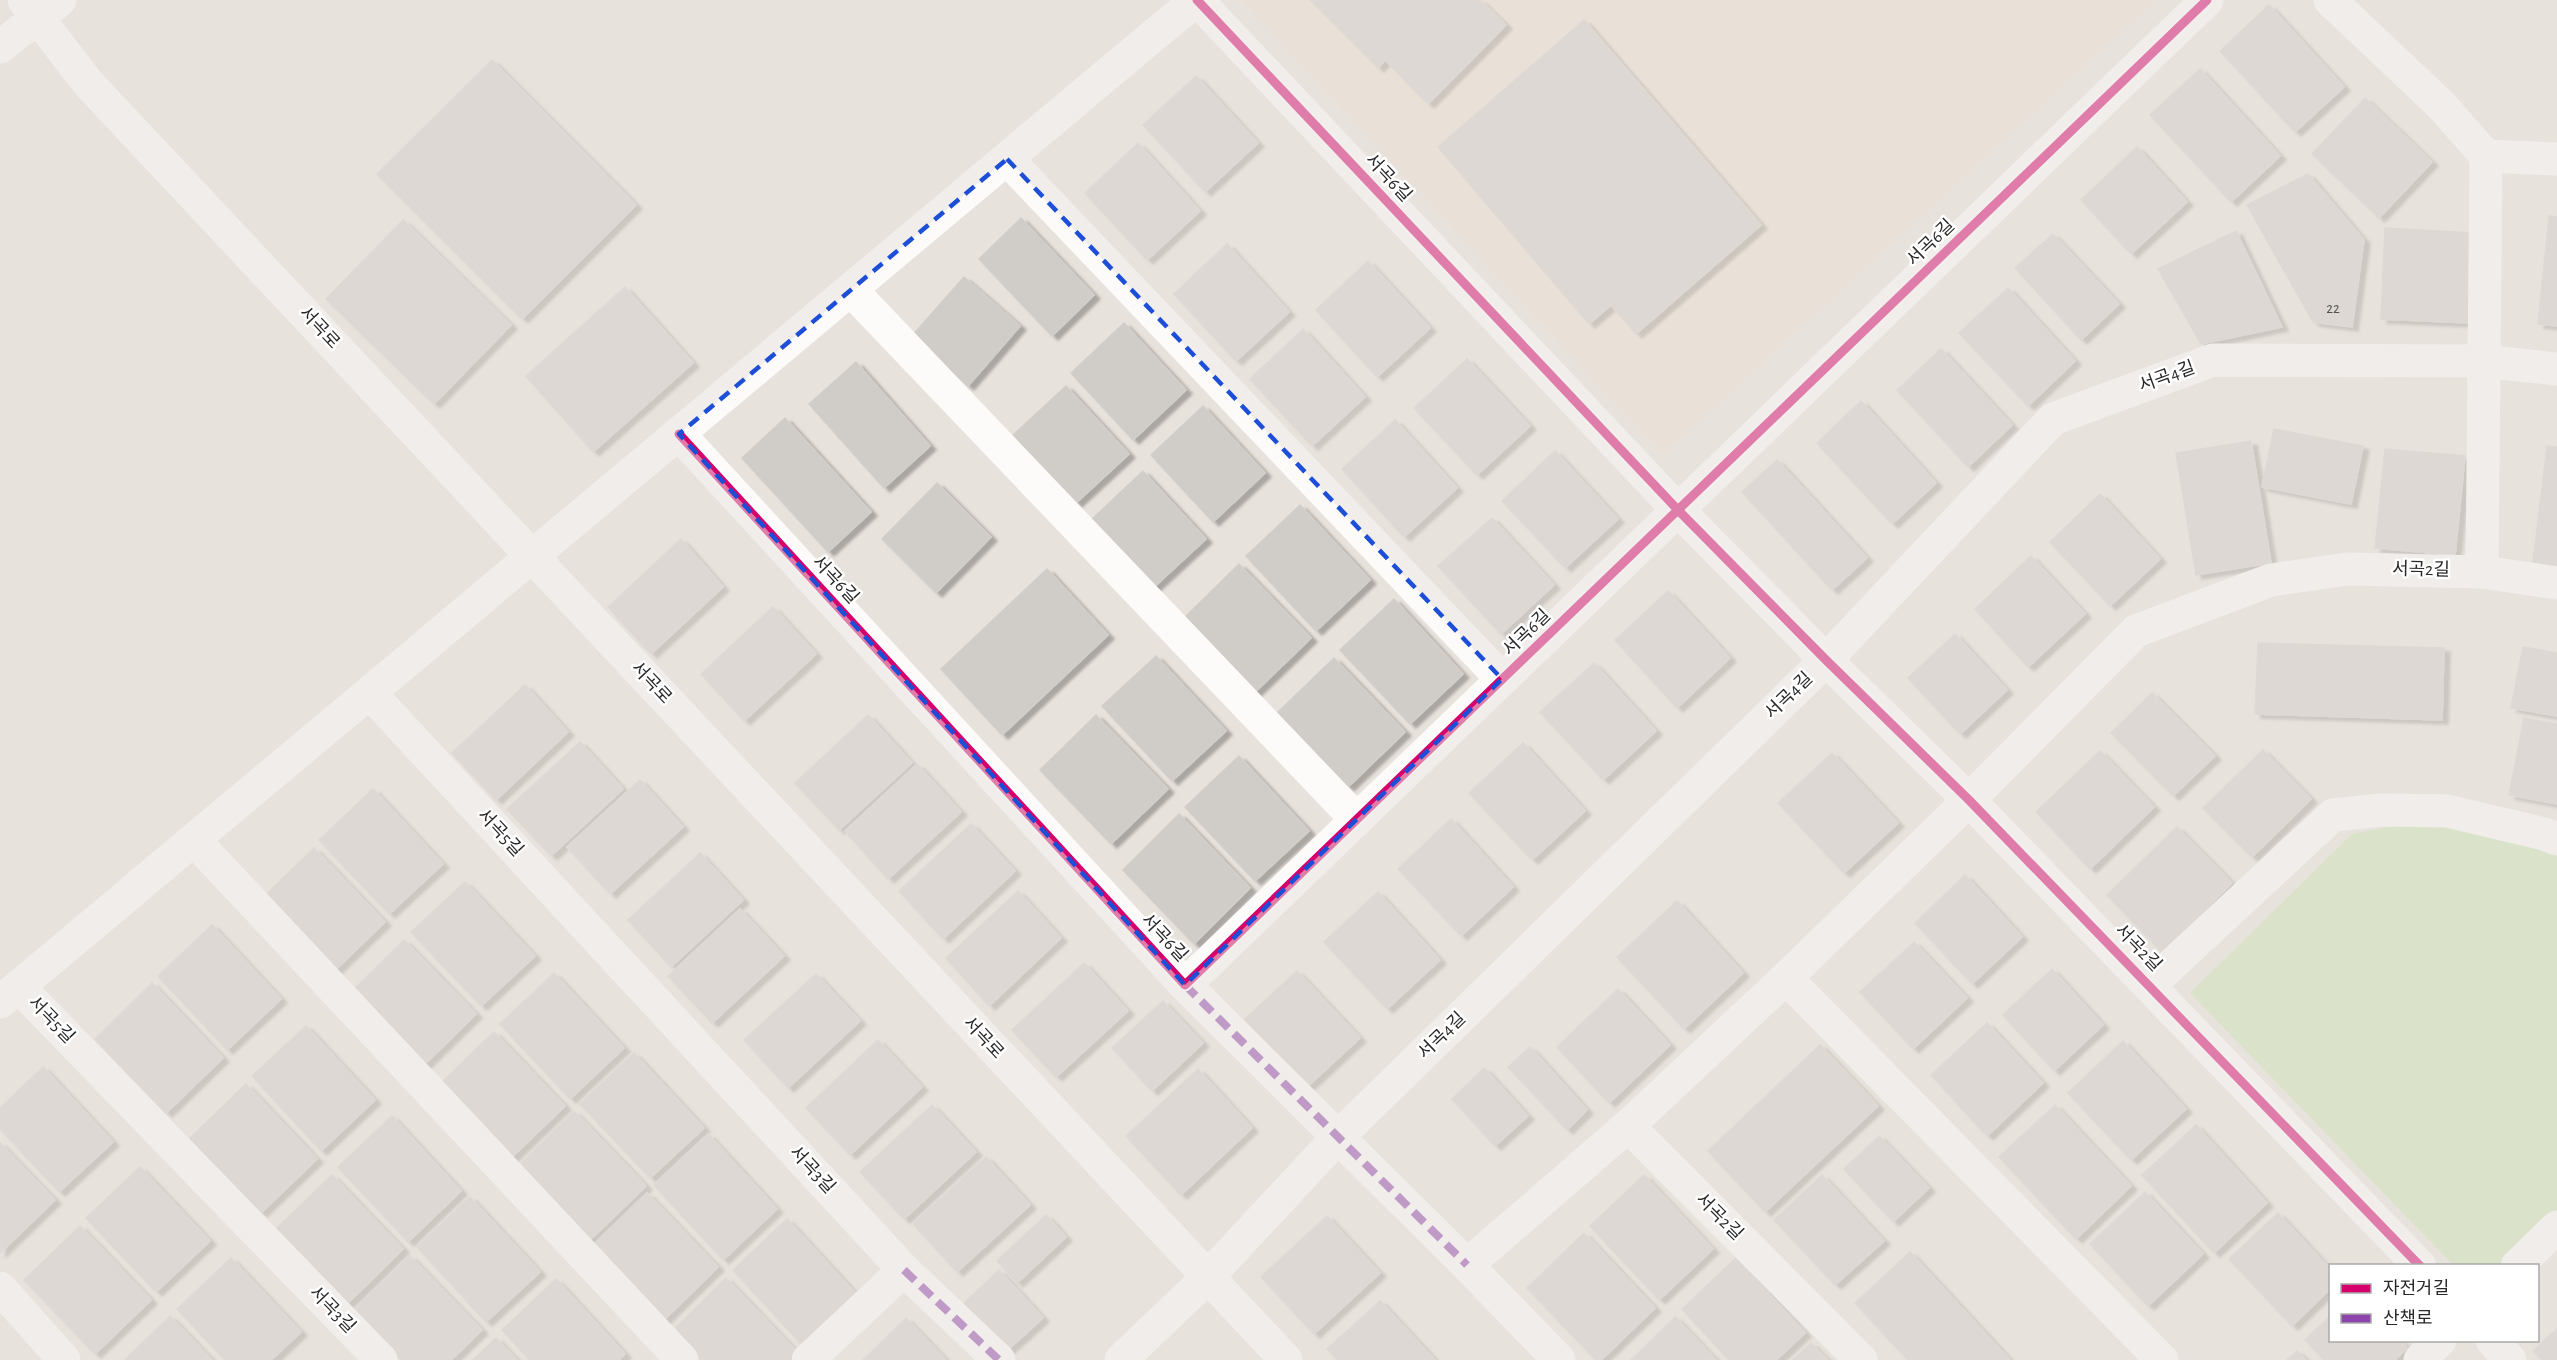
<svg xmlns="http://www.w3.org/2000/svg" width="2557" height="1360" font-family="'Alegreya Sans','Noto Sans KR',sans-serif">
	<style>
		.education { fill: #ece0d0 }
		.green { fill: #cae4b3 }
		.building { fill: #d0ccc8; stroke: #d2cec9; stroke-width: 1.5; filter: url(#shadow) }
		.lines { fill: none; stroke-linecap: round; stroke-linejoin: round }
		.street { stroke: #fcfbfa; stroke-width: 33 }
		.secondary { stroke: #fcfbfa; stroke-width: 33 }
		.quiet { stroke: #8e44ad; stroke-width: 8; stroke-dasharray: 15 8; stroke-linecap: butt }
		.cycleway-casing { stroke: #fff; stroke-width: 13 }
		.cycleway { stroke: #d6006c; stroke-width: 9 }
		.marked { fill: none; stroke: #1d4ed8; stroke-width: 4.5; stroke-dasharray: 12 8; stroke-linejoin: round }
		.labels { text-anchor: middle; dominant-baseline: central; stroke-width: 5; stroke-linejoin: round; paint-order: stroke }
		.number-label { font-size: 15px; fill: #535251 }
		.street-label { font-size: 18px; fill: #282828; stroke: #fff }
	</style>
	<defs>
		<filter id="shadow"><feDropShadow dx="6" dy="4" stdDeviation="1.5" flood-color="#0004"/></filter>
	</defs>
	<rect width="100%" height="100%" fill="#e8e2dc"/>
	<!-- education -->
	<polygon class="education" points="1241,0 2156,0 1663,455"/>
	<!-- green -->
	<polygon class="green" points="2405,824 2464,825 2557,842 2557,1215 2505,1265 2453,1265 2190,993 2352,834"/>
	<!-- building -->
	<g class="building">
		<polygon points="1310,0 1480,0 1506,25 1428,104 1385,60 1378,68"/>
		<polygon points="2269,5 2344,87 2295,132 2220,51"/>
		<polygon points="1584,20 1761,225 1636,334 1611,305 1589,324 1438,147"/>
		<polygon points="492,60 636,205 522,319 377,174"/>
		<polygon points="2200,69 2280,156 2231,202 2150,115"/>
		<polygon points="1196,76 1258,143 1205,192 1143,125"/>
		<polygon points="2365,98 2432,162 2379,218 2312,154"/>
		<polygon points="1138,143 1200,211 1147,260 1085,193"/>
		<polygon points="2137,147 2187,202 2131,254 2081,200"/>
		<polygon points="2308,174 2364,240 2352,327 2313,322 2247,205"/>
		<polygon points="2549,216 2557,217 2557,326 2538,324"/>
		<polygon points="1021,218 1094,295 1052,336 979,259"/>
		<polygon points="403,220 511,325 434,404 326,299"/>
		<polygon points="2385,228 2475,233 2470,323 2381,319"/>
		<polygon points="2236,231 2282,327 2201,344 2158,269"/>
		<polygon points="2053,234 2119,304 2081,340 2015,268"/>
		<polygon points="1227,244 1289,312 1236,361 1174,294"/>
		<polygon points="1368,261 1430,328 1377,377 1316,310"/>
		<polygon points="964,277 1020,326 968,386 911,337"/>
		<polygon points="625,287 693,363 593,452 526,376"/>
		<polygon points="2008,288 2075,361 2028,406 1959,333"/>
		<polygon points="1124,323 1186,390 1133,440 1071,373"/>
		<polygon points="1303,329 1365,397 1312,446 1250,379"/>
		<polygon points="1941,349 2012,425 1968,467 1897,390"/>
		<polygon points="1467,359 1530,426 1477,475 1414,408"/>
		<polygon points="856,362 930,446 884,488 809,404"/>
		<polygon points="1066,386 1129,454 1076,503 1013,435"/>
		<polygon points="1861,401 1936,483 1892,524 1817,443"/>
		<polygon points="1203,406 1265,473 1213,522 1151,455"/>
		<polygon points="785,418 871,512 828,552 742,458"/>
		<polygon points="1395,420 1457,488 1404,537 1342,469"/>
		<polygon points="2274,429 2363,446 2351,504 2262,487"/>
		<polygon points="2251,441 2271,563 2196,575 2176,453"/>
		<polygon points="2547,446 2557,447 2557,565 2533,562"/>
		<polygon points="2385,449 2465,456 2455,555 2375,548"/>
		<polygon points="1555,451 1618,519 1565,568 1502,501"/>
		<polygon points="1777,460 1867,558 1832,590 1742,492"/>
		<polygon points="1143,471 1206,539 1153,588 1091,520"/>
		<polygon points="937,483 991,537 936,593 882,539"/>
		<polygon points="2100,494 2160,559 2110,606 2050,542"/>
		<polygon points="1300,505 1370,580 1316,631 1246,556"/>
		<polygon points="1492,518 1554,585 1501,634 1438,566"/>
		<polygon points="681,539 723,587 651,654 608,607"/>
		<polygon points="2031,556 2085,614 2028,667 1975,609"/>
		<polygon points="1239,564 1311,638 1254,693 1183,619"/>
		<polygon points="1047,569 1108,635 1002,735 941,669"/>
		<polygon points="1668,591 1730,658 1677,708 1615,640"/>
		<polygon points="1394,599 1463,674 1410,724 1340,650"/>
		<polygon points="773,607 816,654 744,721 701,674"/>
		<polygon points="1955,634 2007,690 1960,734 1908,678"/>
		<polygon points="2258,643 2444,648 2442,720 2255,714"/>
		<polygon points="2523,647 2557,653 2557,716 2511,708"/>
		<polygon points="1156,656 1226,731 1172,781 1102,706"/>
		<polygon points="1334,658 1405,732 1348,787 1277,713"/>
		<polygon points="1594,663 1656,731 1603,780 1540,712"/>
		<polygon points="525,685 568,732 496,800 452,753"/>
		<polygon points="2152,693 2215,756 2173,796 2111,733"/>
		<polygon points="868,715 912,763 839,830 795,783"/>
		<polygon points="1096,715 1168,789 1111,844 1040,770"/>
		<polygon points="2524,718 2557,724 2557,804 2509,795"/>
		<polygon points="580,742 623,789 551,856 507,809"/>
		<polygon points="1523,743 1585,811 1532,860 1469,793"/>
		<polygon points="2263,750 2311,799 2252,857 2203,808"/>
		<polygon points="2100,751 2154,807 2090,869 2036,812"/>
		<polygon points="1832,753 1898,823 1844,873 1778,803"/>
		<polygon points="1239,756 1309,831 1255,881 1185,807"/>
		<polygon points="917,764 961,812 888,879 845,831"/>
		<polygon points="640,780 683,827 610,894 567,847"/>
		<polygon points="373,789 443,864 389,914 319,840"/>
		<polygon points="1179,814 1250,888 1194,944 1123,870"/>
		<polygon points="1451,819 1513,887 1461,936 1398,869"/>
		<polygon points="971,824 1015,871 943,939 899,891"/>
		<polygon points="2177,827 2232,883 2162,952 2107,895"/>
		<polygon points="314,848 385,922 328,977 257,903"/>
		<polygon points="700,853 743,900 671,967 628,920"/>
		<polygon points="1965,875 2022,937 1972,984 1915,923"/>
		<polygon points="465,882 535,956 481,1006 411,932"/>
		<polygon points="1018,891 1061,938 989,1006 946,958"/>
		<polygon points="1378,892 1440,960 1387,1009 1324,942"/>
		<polygon points="1677,901 1743,973 1684,1029 1617,957"/>
		<polygon points="740,909 784,956 712,1023 668,976"/>
		<polygon points="212,925 281,999 227,1050 158,976"/>
		<polygon points="404,940 476,1014 420,1069 348,995"/>
		<polygon points="1914,942 1967,998 1913,1049 1860,992"/>
		<polygon points="1084,963 1128,1011 1056,1077 1012,1030"/>
		<polygon points="2052,969 2103,1025 2054,1071 2003,1015"/>
		<polygon points="1297,971 1360,1038 1307,1087 1244,1020"/>
		<polygon points="554,973 624,1048 570,1099 500,1024"/>
		<polygon points="816,974 860,1021 788,1088 744,1040"/>
		<polygon points="152,983 223,1058 166,1113 95,1039"/>
		<polygon points="1618,989 1670,1045 1609,1103 1557,1047"/>
		<polygon points="1163,1001 1203,1043 1152,1091 1112,1048"/>
		<polygon points="1987,1023 2043,1083 1987,1136 1931,1075"/>
		<polygon points="306,1026 375,1100 321,1151 252,1076"/>
		<polygon points="494,1032 565,1106 509,1160 438,1086"/>
		<polygon points="878,1040 922,1087 850,1155 806,1108"/>
		<polygon points="2123,1041 2186,1109 2131,1160 2068,1093"/>
		<polygon points="1820,1045 1878,1106 1765,1212 1708,1151"/>
		<polygon points="1530,1047 1587,1110 1567,1130 1508,1067"/>
		<polygon points="634,1053 704,1128 650,1178 580,1104"/>
		<polygon points="43,1067 113,1142 59,1192 0,1129 0,1108"/>
		<polygon points="1484,1068 1528,1116 1495,1146 1452,1099"/>
		<polygon points="1198,1069 1252,1128 1181,1195 1126,1136"/>
		<polygon points="246,1084 317,1159 261,1213 189,1139"/>
		<polygon points="932,1105 976,1152 904,1219 860,1172"/>
		<polygon points="2055,1105 2131,1186 2076,1239 1999,1157"/>
		<polygon points="574,1111 646,1186 589,1241 518,1167"/>
		<polygon points="392,1116 461,1191 408,1242 338,1167"/>
		<polygon points="2196,1125 2267,1203 2214,1253 2142,1175"/>
		<polygon points="708,1134 777,1209 723,1260 654,1185"/>
		<polygon points="1879,1136 1929,1188 1893,1222 1844,1169"/>
		<polygon points="0,1143 55,1200 0,1253"/>
		<polygon points="986,1157 1030,1205 957,1272 913,1224"/>
		<polygon points="140,1167 210,1241 156,1292 86,1218"/>
		<polygon points="332,1175 403,1249 347,1304 275,1230"/>
		<polygon points="1644,1175 1713,1249 1659,1300 1590,1226"/>
		<polygon points="1822,1175 1884,1241 1835,1285 1774,1220"/>
		<polygon points="2145,1192 2203,1254 2148,1306 2090,1244"/>
		<polygon points="647,1193 718,1267 662,1322 590,1248"/>
		<polygon points="470,1197 540,1272 486,1322 417,1247"/>
		<polygon points="2278,1213 2330,1269 2330,1289 2292,1326 2229,1259"/>
		<polygon points="1046,1215 1066,1237 1017,1283 997,1261"/>
		<polygon points="1327,1216 1380,1273 1314,1334 1261,1277"/>
		<polygon points="787,1219 856,1294 802,1345 733,1270"/>
		<polygon points="80,1226 151,1300 95,1354 24,1280"/>
		<polygon points="1584,1233 1655,1308 1601,1360 1596,1360 1527,1288"/>
		<polygon points="1910,1252 2010,1360 1908,1360 1855,1303"/>
		<polygon points="410,1256 482,1330 451,1360 401,1360 354,1310"/>
		<polygon points="231,1258 301,1332 271,1360 225,1360 177,1309"/>
		<polygon points="1736,1258 1805,1333 1776,1360 1729,1360 1682,1309"/>
		<polygon points="999,1270 1043,1318 1002,1355 958,1309"/>
		<polygon points="726,1278 797,1352 789,1360 697,1360 670,1333"/>
		<polygon points="556,1279 625,1354 619,1360 530,1360 502,1330"/>
		<polygon points="1380,1301 1435,1360 1338,1360 1327,1349"/>
		<polygon points="170,1316 212,1360 125,1360"/>
		<polygon points="2330,1316 2330,1340 2400,1340 2407,1348 2395,1360 2324,1360 2305,1340"/>
		<polygon points="1675,1317 1716,1360 1631,1360"/>
		<polygon points="906,1318 946,1360 863,1360"/>
		<polygon points="2557,1329 2557,1360 2542,1360 2533,1351"/>
		<polygon points="496,1338 517,1360 473,1360"/>
		<polygon points="1811,1343 1828,1360 1793,1360"/>
		<polygon points="2297,1351 2306,1360 2287,1360"/>
	</g>
	<g class="lines">
		<!-- street -->
		<g class="street">
			<polyline points="1197,0 1678,510 1826,660 1969,800 2420,1266"/>
			<polyline points="2330,0 2442,106 2486,156 2482,572"/>
			<polyline points="2486,156 2557,159"/>
			<polyline points="1007,159 1502,679"/>
			<polyline points="851,290 1357,820"/>
			<polyline points="679,434 1185,985 1467,1265"/>
			<polyline points="370,693 904,1270 999,1360"/>
			<polyline points="194,840 682,1360"/>
			<polyline points="1786,978 2162,1360"/>
			<polyline points="1185,985 2207,0"/>
			<polyline points="2150,985 2333,815 2381,810 2447,811 2544,834 2557,839"/>
			<polyline points="19,987 381,1360"/>
			<polyline points="0,1002 1196,0"/>
			<polyline points="1628,1126 1861,1360"/>
			<polyline points="2517,1266 2557,1227"/>
			<polyline points="0,1288 64,1360"/>
			<polyline points="2492,1340 2510,1360"/>
			<polyline points="808,1360 904,1270"/>
			<polyline points="1121,1360 1207,1278 1338,1137 1826,660 2053,419 2213,360 2483,361 2557,369"/>
			<polyline points="1559,1360 1467,1265 1628,1126 1786,978 1969,800 2136,631 2271,580 2347,569 2482,572 2557,583"/>
			<polyline points="2420,1360 2440,1340"/>
		</g>
		<!-- secondary -->
		<g class="secondary">
			<polyline points="24,0 88,83 1286,1360"/>
			<polyline points="0,47 60,0"/>
		</g>
		<!-- quiet -->
		<g class="quiet">
			<polyline points="1185,985 1467,1265"/>
			<polyline points="904,1270 999,1360"/>
		</g>
		<defs>
			<g id="cycleway">
				<polyline points="1197,0 1678,510 1826,660 1969,800 2420,1266"/>
				<polyline points="679,434 1185,985 2207,0"/>
			</g>
		</defs>
		<!-- cycleway casing -->
		<use href="#cycleway" class="cycleway-casing"/>
		<!-- cycleway -->
		<use href="#cycleway" class="cycleway"/>
	</g>
	<!-- marked area -->
	<path d="M0 0H2557V1360H0ZM1007,159L1502,679L1185,985L679,434Z" fill="#e8e2dc" fill-opacity=".55" fill-rule="evenodd"/>
	<path class="marked" d="M1007,159L1502,679L1185,985L679,434Z"/>
	<g class="labels">
		<!-- number labels -->
		<g class="number-label">
			<text x="2333" y="308">22</text>
		</g>
		<!-- street labels -->
		<g class="street-label">
			<text transform="translate(1388 178) rotate(47)">서곡6길</text>
			<text transform="translate(1931 243) rotate(-44)">서곡6길</text>
			<text transform="translate(319 328) rotate(47)">서곡로</text>
			<text transform="translate(2167 377) rotate(-20)">서곡4길</text>
			<text transform="translate(2421 570) rotate(1)">서곡2길</text>
			<text transform="translate(835 580) rotate(47)">서곡6길</text>
			<text transform="translate(1527 633) rotate(-44)">서곡6길</text>
			<text transform="translate(651 683) rotate(47)">서곡로</text>
			<text transform="translate(1789 696) rotate(-44)">서곡4길</text>
			<text transform="translate(500 833) rotate(47)">서곡5길</text>
			<text transform="translate(1164 938) rotate(47)">서곡6길</text>
			<text transform="translate(2138 948) rotate(46)">서곡2길</text>
			<text transform="translate(51 1020) rotate(46)">서곡5길</text>
			<text transform="translate(1442 1036) rotate(-44)">서곡4길</text>
			<text transform="translate(983 1038) rotate(47)">서곡로</text>
			<text transform="translate(812 1170) rotate(47)">서곡3길</text>
			<text transform="translate(1719 1217) rotate(45)">서곡2길</text>
			<text transform="translate(332 1310) rotate(46)">서곡3길</text>
		</g>
	</g>
	<!-- legend -->
	<rect x="2329" y="1264" width="210" height="78" fill="#ffffff" stroke="#a9a9a9" stroke-width="1.5"/>
	<rect x="2341" y="1284" width="30" height="9" fill="#d6006c" stroke="#a9a9a9" stroke-width="1.5"/>
	<text x="2383" y="1294" font-size="18" fill="#282828">자전거길</text>
	<rect x="2341" y="1314" width="30" height="9" fill="#8e44ad" stroke="#a9a9a9" stroke-width="1.5"/>
	<text x="2383" y="1324" font-size="18" fill="#282828">산책로</text>
</svg>
